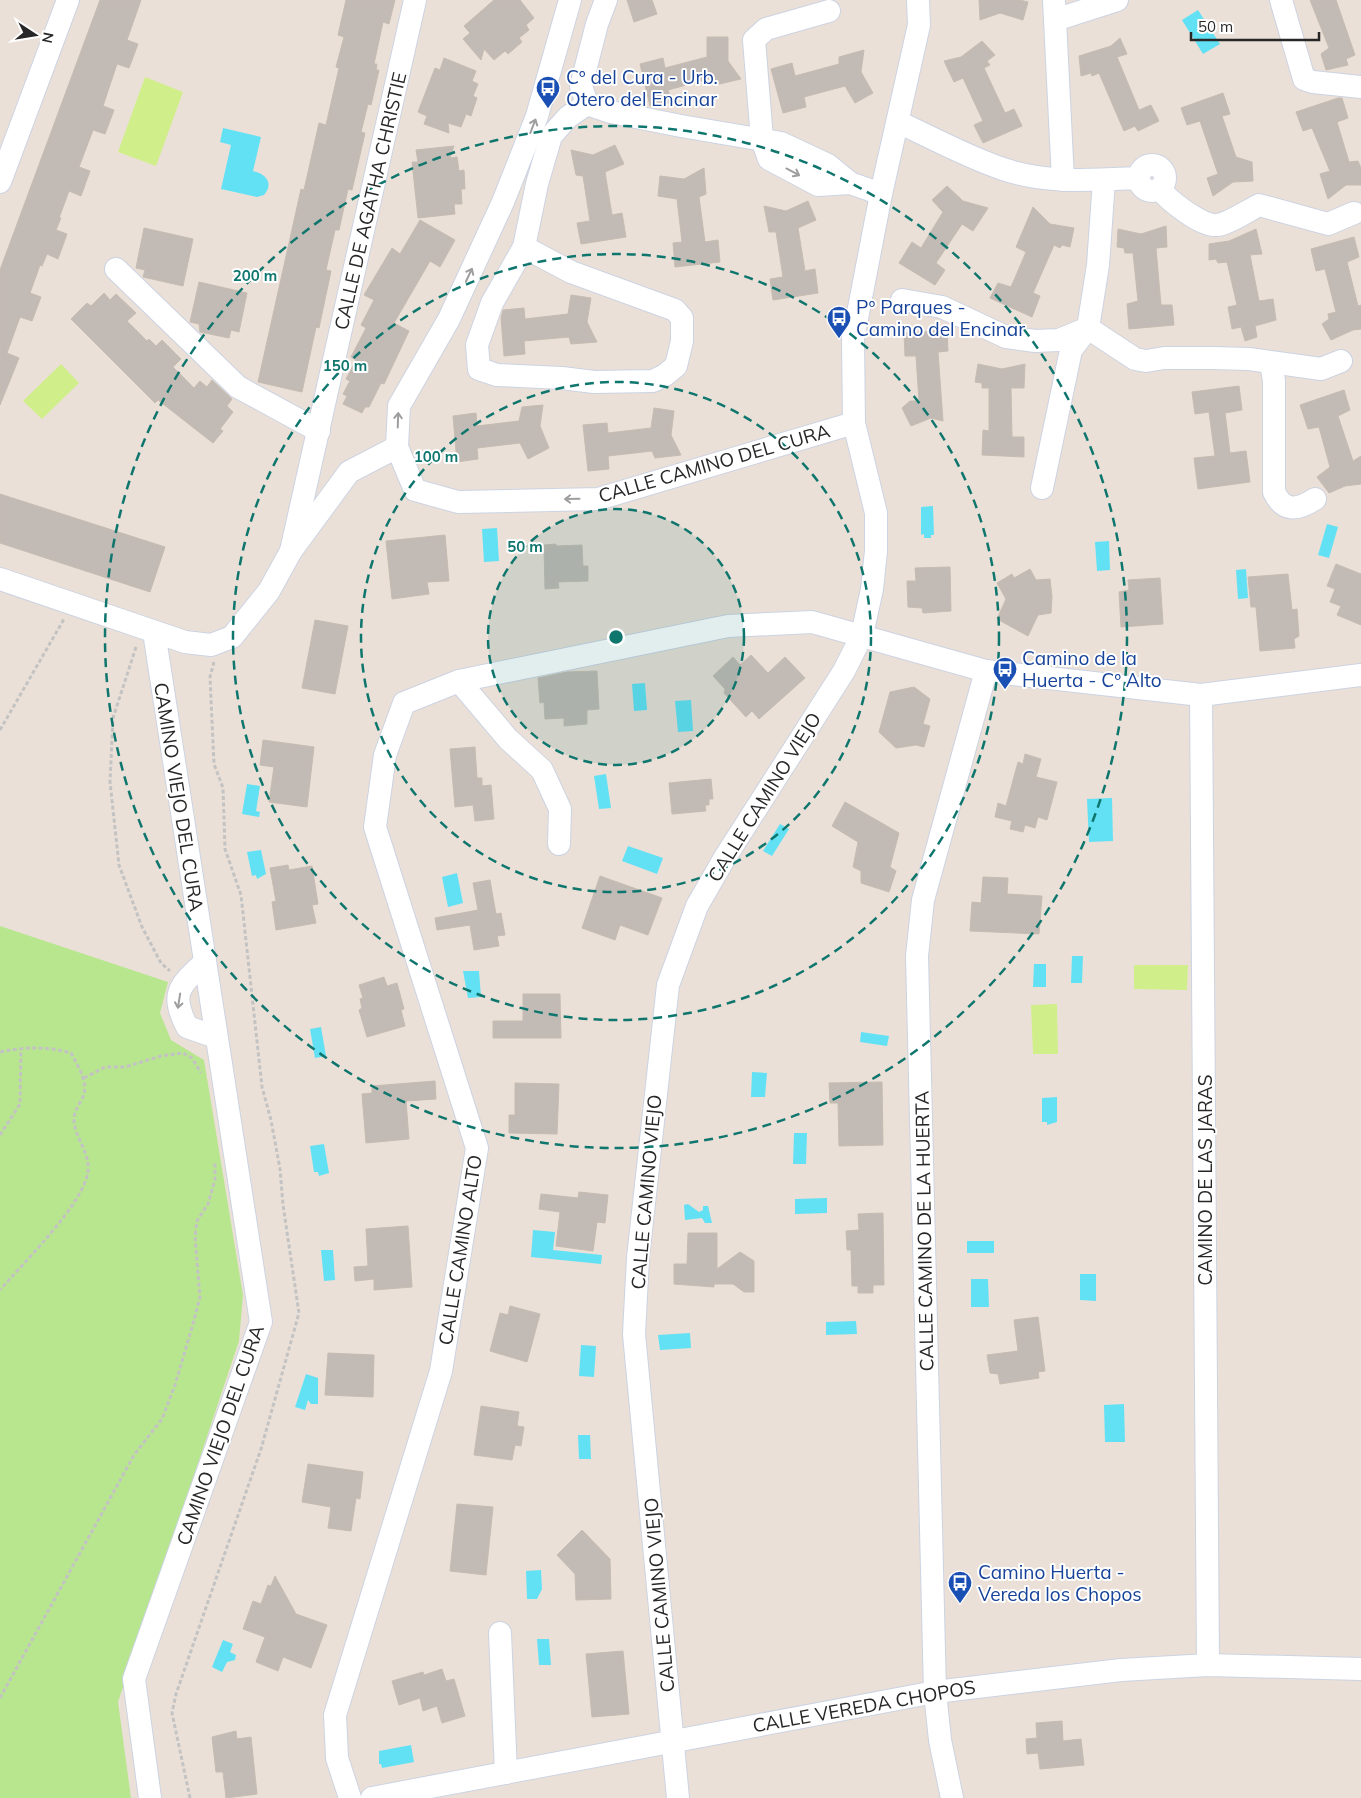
<svg xmlns="http://www.w3.org/2000/svg" width="1361" height="1798" font-family="Mulish,sans-serif">
	<style>
		.green { fill: #b8e68f }
		.pitch { fill: #d0ee8a }
		.water { fill: #62e1f5 }
		.building { fill: #c2bab4; stroke: #c6bcb1 }
		.lines { fill: none; stroke-linecap: round; stroke-linejoin: round }
		.minor-casing { stroke: #ccd3e2; stroke-width: 24 }
		.path { stroke: #c3c3c3; stroke-width: 3; stroke-dasharray: 4 2.5; stroke-linecap: butt }
		.minor { stroke: #fff; stroke-width: 22 }
		.oneway { stroke: #9e9e9e }
		.ring { fill: none; stroke: #0f766e; stroke-width: 2.5; stroke-dasharray: 9 6 }
		.labels { text-anchor: middle; dominant-baseline: central; stroke-width: 4; stroke-linejoin: round; paint-order: stroke }
		.transit-label { font-size: 19px; fill: #164399; stroke: #fff; text-anchor: start }
		.street-label { font-size: 19px; fill: #272727; stroke: #fff }
		.centre { fill: #0f766e; stroke: #fff; stroke-width: 2.5 }
		.ring-label { font-size: 15px; text-anchor: middle; font-weight: bold; fill: #0f766e; stroke: #fff; stroke-width: 4; stroke-linejoin: round; paint-order: stroke }
	</style>
	<rect width="100%" height="100%" fill="#ebe0d7"/>
	<!-- green -->
	<polygon class="green" points="0,926 168,982 160,1013 171,1040 204,1060 243,1295 239,1341 118,1702 131,1798 0,1798"/>
	<!-- pitch -->
	<g class="pitch">
		<polygon points="145,77 183,92 156,166 118,152"/>
		<polygon points="61,364 79,383 42,419 23,401"/>
		<polygon points="1134,965 1188,965 1187,990 1134,989"/>
		<polygon points="1057,1004 1058,1054 1033,1054 1031,1005"/>
	</g>
	<!-- water -->
	<g class="water">
		<polygon points="1198,10 1220,44 1203,54 1182,20"/>
		<path d="M223,128L261,137L253,171C266,174 274,183 264,195L257,197L221,189L231,145L220,142Z"/>
		<polygon points="933,506 934,535 931,535 931,538 924,538 924,534 921,535 921,507"/>
		<polygon points="1327,524 1338,527 1329,558 1318,555"/>
		<polygon points="497,528 499,561 484,562 482,529"/>
		<polygon points="1109,541 1110,570 1097,571 1095,542"/>
		<polygon points="1246,569 1248,598 1238,599 1236,570"/>
		<polygon points="645,683 647,710 634,711 632,684"/>
		<polygon points="691,700 693,731 678,732 675,701"/>
		<polygon points="606,774 611,808 599,809 594,776"/>
		<polygon points="247,784 260,786 256,811 260,812 259,817 242,814"/>
		<polygon points="1112,798 1113,841 1089,842 1087,799"/>
		<polygon points="780,824 789,829 772,856 763,851"/>
		<polygon points="628,846 663,858 657,874 622,861"/>
		<polygon points="261,850 266,874 257,879 256,875 252,876 247,852"/>
		<polygon points="457,873 463,903 448,907 442,877"/>
		<polygon points="1072,956 1083,956 1082,983 1071,983"/>
		<polygon points="1034,964 1046,964 1046,987 1033,987"/>
		<polygon points="463,971 479,971 481,997 468,998"/>
		<polygon points="321,1027 326,1056 315,1058 310,1029"/>
		<polygon points="861,1032 889,1036 887,1046 860,1042"/>
		<polygon points="752,1072 767,1073 765,1097 751,1097"/>
		<polygon points="1057,1097 1057,1122 1047,1125 1047,1122 1042,1122 1042,1098"/>
		<polygon points="794,1133 807,1133 806,1164 793,1164"/>
		<polygon points="324,1144 329,1173 319,1176 318,1172 314,1172 310,1146"/>
		<polygon points="827,1198 827,1213 795,1214 795,1199"/>
		<polygon points="688,1204 699,1212 703,1210 703,1206 708,1206 712,1223 705,1223 702,1218 685,1220 684,1205"/>
		<polygon points="533,1230 555,1232 553,1250 602,1255 601,1264 531,1257"/>
		<rect x="967" y="1241" width="27" height="12"/>
		<polygon points="321,1250 333,1250 335,1280 324,1281"/>
		<polygon points="1080,1274 1096,1274 1096,1301 1080,1300"/>
		<polygon points="971,1279 988,1279 989,1307 971,1307"/>
		<polygon points="856,1321 857,1334 826,1335 826,1322"/>
		<polygon points="690,1333 691,1348 660,1350 658,1335"/>
		<polygon points="581,1345 596,1346 594,1377 579,1376"/>
		<polygon points="306,1374 318,1378 318,1404 311,1404 308,1400 305,1410 295,1407"/>
		<polygon points="1124,1404 1125,1442 1105,1442 1104,1405"/>
		<polygon points="578,1435 590,1435 591,1459 579,1459"/>
		<polygon points="541,1570 542,1589 537,1599 527,1599 526,1571"/>
		<polygon points="537,1639 549,1639 551,1665 539,1665"/>
		<polygon points="223,1640 233,1644 230,1652 236,1655 235,1660 227,1662 222,1672 212,1667"/>
		<polygon points="411,1745 414,1762 382,1768 381,1764 379,1764 379,1751"/>
	</g>
	<!-- building -->
	<g class="building">
		<polygon points="100,0 141,0 127,40 138,44 129,68 117,64 103,106 114,110 105,134 93,130 79,167 90,171 81,196 69,191 59,218 61,218 56,230 67,234 58,259 47,254 42,266 40,265 30,293 41,297 32,321 20,317 7,353 19,358 0,405 0,270"/>
		<polygon points="346,0 395,0 389,24 383,22 374,64 377,64 376,70 379,70 371,105 368,104 361,132 365,133 352,190 348,189 339,230 335,230 326,270 331,271 319,328 316,327 302,392 258,382 301,189 304,190 319,123 326,125 339,68 336,67 344,37 338,35"/>
		<polygon points="494,0 520,0 534,18 526,25 529,30 519,38 522,42 508,54 505,51 494,60 484,49 481,60 463,39 470,33 464,26"/>
		<polygon points="627,0 652,0 657,14 634,22"/>
		<polygon points="979,0 1020,0 1028,2 1023,20 1000,13 980,20"/>
		<polygon points="1310,0 1336,0 1355,55 1346,59 1348,65 1326,70 1321,54 1329,48"/>
		<polygon points="707,37 728,37 728,61 741,79 715,85 712,78 668,90 672,103 650,106 640,64 663,58 665,68 707,57"/>
		<polygon points="1120,38 1127,54 1117,57 1139,110 1151,105 1159,121 1138,131 1135,126 1124,131 1099,73 1092,76 1091,73 1081,76 1079,56 1111,46"/>
		<polygon points="982,41 995,55 987,61 990,65 984,68 1005,113 1014,109 1022,126 983,143 974,125 983,121 963,78 954,82 944,61 961,57"/>
		<polygon points="864,50 861,72 873,93 855,103 845,86 804,97 806,107 783,113 771,69 792,63 795,76 839,64 839,57"/>
		<polygon points="444,58 476,71 472,81 478,84 473,96 477,98 471,116 466,114 461,127 448,123 449,133 424,124 427,116 418,112 435,68 440,70"/>
		<polygon points="1223,93 1230,114 1222,116 1236,157 1252,162 1253,181 1233,182 1213,196 1207,178 1218,174 1200,121 1187,125 1181,108"/>
		<polygon points="1338,98 1342,98 1348,118 1337,122 1349,162 1358,161 1361,168 1361,185 1346,185 1328,199 1320,174 1330,171 1312,128 1303,131 1296,112"/>
		<polygon points="615,145 624,164 605,172 612,215 622,213 626,237 581,244 577,223 590,221 583,176 576,175 571,150 593,155"/>
		<polygon points="454,146 450,158 457,157 459,171 464,170 465,189 461,189 462,204 454,204 455,214 418,218 412,162 418,162 416,150"/>
		<polygon points="704,168 706,194 699,197 705,242 718,240 720,262 675,267 673,243 682,242 677,199 658,196 660,176 684,179"/>
		<polygon points="947,186 963,201 988,208 973,231 962,224 936,263 945,270 935,285 899,263 912,242 921,248 943,212 932,200"/>
		<polygon points="808,201 816,220 798,228 805,271 815,269 818,293 773,300 770,279 783,277 776,232 769,232 764,206 786,211"/>
		<polygon points="1033,207 1050,224 1074,228 1070,247 1062,245 1060,248 1054,245 1033,293 1040,296 1032,317 990,298 998,283 1011,287 1026,252 1016,247"/>
		<polygon points="420,220 455,240 440,267 430,261 394,323 409,331 384,384 381,383 369,407 365,407 362,413 343,404 347,396 343,394 350,381 346,379 356,360 351,357 366,328 361,325 374,300 364,295 392,248 400,254"/>
		<polygon points="1166,226 1167,247 1156,248 1161,305 1172,305 1174,325 1129,329 1127,304 1138,301 1133,253 1125,253 1124,248 1117,247 1118,229 1141,234"/>
		<polygon points="144,228 193,239 183,286 143,277 145,270 136,268"/>
		<polygon points="1256,229 1262,254 1250,255 1259,301 1273,299 1276,320 1255,326 1257,337 1245,341 1241,327 1232,329 1228,307 1237,305 1227,262 1218,263 1216,259 1209,260 1209,244 1229,241"/>
		<polygon points="1354,237 1359,257 1347,262 1358,306 1361,305 1361,329 1353,330 1331,340 1322,324 1329,319 1328,314 1336,312 1325,269 1316,271 1311,249"/>
		<polygon points="199,282 247,293 239,332 231,330 229,338 200,332 199,324 190,322"/>
		<polygon points="104,293 110,300 116,294 136,313 127,321 147,341 149,339 156,346 162,340 181,359 173,367 194,388 200,381 207,387 212,380 232,399 227,406 233,412 220,429 223,431 213,443 158,400 155,403 71,319 87,303 91,306"/>
		<polygon points="571,295 591,298 587,322 597,342 571,344 569,337 524,341 525,354 504,356 501,318 503,310 524,308 525,319 568,314"/>
		<polygon points="947,330 948,351 938,352 943,421 931,418 911,426 902,408 910,401 919,401 916,356 905,356 904,333"/>
		<polygon points="978,364 1002,369 1025,364 1024,388 1011,388 1012,437 1024,437 1024,457 982,455 983,430 989,431 989,388 982,388 982,383 975,382"/>
		<polygon points="1239,386 1242,410 1225,413 1230,453 1246,451 1250,482 1198,489 1194,458 1215,456 1209,412 1195,414 1192,392"/>
		<polygon points="1344,390 1350,410 1338,416 1353,461 1361,456 1361,484 1345,486 1329,493 1317,477 1330,467 1319,427 1308,429 1300,405"/>
		<polygon points="543,405 540,426 549,448 528,459 520,443 477,448 478,459 457,462 453,416 476,413 477,426 519,421 522,407"/>
		<polygon points="654,408 674,411 671,435 681,455 655,458 652,451 608,456 609,469 588,471 583,425 607,423 608,433 651,428"/>
		<polygon points="0,494 165,547 150,592 0,543"/>
		<polygon points="445,535 449,581 427,582 429,594 392,599 386,541"/>
		<polygon points="556,544 556,546 582,545 583,566 588,566 588,581 558,582 559,588 545,589 544,545"/>
		<polygon points="1336,564 1361,574 1361,625 1337,615 1341,606 1330,602 1335,589 1327,586"/>
		<polygon points="950,567 951,611 923,613 922,608 908,607 907,581 916,581 915,568"/>
		<polygon points="1030,569 1036,580 1050,579 1052,597 1051,613 1038,615 1028,636 997,619 1006,599 997,583 1012,574 1014,578"/>
		<polygon points="1288,574 1292,610 1297,609 1299,636 1294,639 1295,648 1260,651 1256,607 1251,607 1248,577"/>
		<polygon points="1160,578 1163,624 1121,627 1119,592 1129,590 1128,580"/>
		<polygon points="315,620 348,626 335,694 302,688"/>
		<polygon points="751,655 768,673 785,657 805,678 759,719 752,711 746,717 724,693 725,689 713,676 733,657 740,665"/>
		<polygon points="597,671 599,709 587,710 587,724 564,726 564,718 545,719 544,702 540,703 538,678 567,672"/>
		<polygon points="914,687 930,699 923,724 930,726 924,747 916,745 896,748 879,732 890,692"/>
		<polygon points="263,740 314,747 307,807 269,802 274,767 260,765"/>
		<polygon points="475,747 477,778 482,778 482,786 491,785 494,819 475,821 473,805 455,807 450,749"/>
		<polygon points="1025,754 1041,759 1036,777 1057,782 1047,820 1038,817 1035,828 1025,825 1023,832 1010,829 1012,821 995,817 998,803 1006,806 1018,762 1023,764"/>
		<polygon points="711,779 713,799 709,799 709,805 705,805 706,811 672,814 669,783"/>
		<polygon points="845,802 899,833 890,867 896,871 889,892 861,883 861,871 853,867 858,842 832,826"/>
		<polygon points="288,865 289,870 312,866 318,904 312,905 316,923 276,930 272,902 276,901 270,868"/>
		<polygon points="600,876 662,898 648,935 620,925 615,940 582,928"/>
		<polygon points="983,877 1008,878 1007,894 1042,896 1039,934 970,931 972,902 981,903"/>
		<polygon points="490,880 496,914 501,913 505,935 497,936 499,946 474,950 470,925 437,930 435,918 478,910 473,883"/>
		<polygon points="384,977 387,986 397,983 404,1009 401,1010 405,1026 367,1037 359,1010 362,1008 360,999 363,998 359,985"/>
		<polygon points="523,994 560,994 561,1038 493,1038 493,1021 523,1021"/>
		<polygon points="435,1081 436,1099 406,1101 409,1139 366,1143 362,1094 372,1093 372,1086"/>
		<polygon points="882,1082 883,1145 839,1146 838,1103 830,1103 829,1083"/>
		<polygon points="515,1083 559,1084 557,1134 509,1133 509,1115 515,1115"/>
		<polygon points="579,1192 608,1195 605,1223 597,1222 593,1251 556,1246 560,1212 539,1209 541,1194 578,1198"/>
		<polygon points="883,1213 884,1285 873,1285 873,1293 858,1293 858,1286 852,1286 851,1250 847,1250 846,1231 859,1230 858,1214"/>
		<polygon points="408,1226 412,1287 374,1290 374,1279 355,1281 354,1267 368,1266 366,1229"/>
		<polygon points="688,1233 717,1233 717,1269 740,1252 754,1261 754,1292 744,1292 733,1284 714,1284 714,1287 674,1284 674,1264 687,1264"/>
		<polygon points="510,1306 540,1314 527,1362 490,1351 500,1313 508,1315"/>
		<polygon points="1038,1317 1045,1371 1038,1372 1039,1378 1000,1384 998,1374 990,1373 987,1355 1018,1351 1014,1320"/>
		<polygon points="328,1353 374,1355 373,1397 325,1395"/>
		<polygon points="481,1406 519,1412 517,1426 524,1427 521,1446 515,1445 512,1460 474,1455"/>
		<polygon points="308,1464 363,1472 360,1499 356,1498 351,1531 328,1528 331,1507 302,1502"/>
		<polygon points="457,1504 493,1507 486,1575 450,1571"/>
		<polygon points="582,1530 610,1559 611,1599 576,1600 575,1574 557,1555"/>
		<polygon points="275,1576 296,1614 327,1625 311,1668 283,1657 278,1671 256,1662 265,1637 243,1629 253,1601 261,1604 268,1585 271,1586"/>
		<polygon points="623,1651 629,1714 592,1717 586,1654"/>
		<polygon points="442,1669 446,1681 454,1679 465,1716 442,1723 437,1706 423,1711 420,1698 399,1705 392,1681 423,1672 424,1675"/>
		<polygon points="1062,1721 1063,1741 1081,1739 1084,1765 1040,1769 1038,1753 1027,1754 1026,1739 1037,1738 1036,1723"/>
		<polygon points="236,1731 237,1739 251,1737 257,1794 226,1798 223,1772 216,1772 212,1737"/>
	</g>
	<g class="lines">
		<defs>
			<g id="minor">
				<polyline points="570,0 537,116 503,202 449,319 399,406 397,447 415,490 458,502 598,499 854,423"/>
				<polyline points="606,0 597,24 581,86 587,104 611,112 681,126 781,143 828,165 850,183 881,194"/>
				<polyline points="1054,0 1063,180"/>
				<polyline points="1281,0 1304,79 1313,82 1361,87"/>
				<polyline points="829,11 766,29 754,40 762,139 769,159 818,185 850,183"/>
				<polyline points="1055,20 1117,0"/>
				<path d="M898,122C933,138 967,157 1003,169C1046,184 1094,180 1139,178"/>
				<circle cx="1152" cy="178" r="13"/>
				<polyline points="0,182 68,0"/>
				<path d="M1160,189C1168,200 1202,227 1217,225C1228,224 1249,210 1259,205L1328,224L1354,213"/>
				<polyline points="524,247 571,272 675,310 682,318 682,341 676,366 665,375 653,381 594,382 562,378 497,375 479,369 477,345 492,303 524,247 537,184 551,136 568,117 587,104"/>
				<polyline points="116,269 238,387 319,431"/>
				<polyline points="902,300 942,307 1006,337 1035,341 1059,340 1088,328 1135,359 1146,361 1164,358 1213,358 1249,359 1321,369 1341,361"/>
				<path d="M1271,363L1274,381V492C1284,513 1298,510 1315,499"/>
				<polyline points="1042,488 1071,350 1088,328 1098,265 1104,180"/>
				<polyline points="291,551 415,0"/>
				<polyline points="0,579 185,642 211,645 232,637 269,591 291,551 349,472 397,447"/>
				<polyline points="459,681 508,739 542,770 560,809 559,844"/>
				<polyline points="1201,695 1208,1665"/>
				<path d="M205,962C179,986 170,993 187,1027L216,1037"/>
				<polyline points="500,1633 506,1773"/>
				<polyline points="150,1798 134,1679 261,1322 154,632"/>
				<polyline points="350,1798 337,1758 335,1715 441,1371 477,1148 375,827 385,755 404,703 459,681 728,626 812,622 986,671 1201,695 1361,675"/>
				<polyline points="372,1798 935,1692 1121,1670 1208,1665 1361,1669"/>
				<polyline points="678,1798 634,1334 638,1258 668,985 697,906 724,859 844,671 862,635 872,589 876,551 876,513 854,423 853,339 881,194 919,25 918,0"/>
				<polyline points="952,1798 940,1740 935,1692 917,956 923,900 986,671"/>
			</g>
		</defs>
		<!-- minor casing -->
		<use href="#minor" class="minor-casing"/>
		<!-- path -->
		<g class="path">
			<polyline points="136,647 113,718 110,782 119,865 142,927 161,963 170,971"/>
			<polyline points="0,730 64,619"/>
			<path d="M0,1052C24,1047 47,1046 71,1053C78,1067 90,1083 82,1099C78,1106 74,1112 74,1120C74,1136 90,1152 88,1171C84,1204 23,1263 0,1290"/>
			<polyline points="84,1078 105,1067 125,1067 161,1056 183,1053 192,1058 201,1073"/>
			<polyline points="0,1135 20,1104 21,1048"/>
			<polyline points="0,1698 134,1455 162,1419 175,1385 193,1324 200,1297 195,1237 197,1221 208,1204 215,1180 215,1161"/>
			<polyline points="190,1798 172,1713 176,1694 261,1449 299,1313 283,1205 280,1169 271,1120 262,1087 241,895 225,849 223,788 214,764 210,677 214,662"/>
		</g>
		<!-- minor -->
		<use href="#minor" class="minor"/>
	</g>
	<!-- one-way arrows -->
	<defs><path id="oneway-shaft" d="M-6 0H5M1.5-3L5.5 0L1.5 3" fill="none" stroke-width="1.6" stroke-linecap="round" stroke-linejoin="round" transform="scale(1.25)"/></defs>
	<g class="oneway">
		<use href="#oneway-shaft" transform="translate(533 126) rotate(-69)"/>
		<use href="#oneway-shaft" transform="translate(793 172) rotate(28)"/>
		<use href="#oneway-shaft" transform="translate(469 275) rotate(-65)"/>
		<use href="#oneway-shaft" transform="translate(398 420) rotate(-88)"/>
		<use href="#oneway-shaft" transform="translate(572 499) rotate(179)"/>
		<use href="#oneway-shaft" transform="translate(179 1001) rotate(99)"/>
	</g>
	<!-- distance rings -->
	<circle cx="616" cy="637" r="128" fill="#0f766e" fill-opacity=".12"/>
	<g class="ring">
		<circle cx="616" cy="637" r="128"/>
		<circle cx="616" cy="637" r="255"/>
		<circle cx="616" cy="637" r="383"/>
		<circle cx="616" cy="637" r="511"/>
	</g>
	<!-- icons -->
	<defs>
		<symbol id="bus-pin" viewBox="-11 -11 22 30"><path d="M0 17L-7.5 6A9.5 9.5 0 1 1 7.5 6Z" fill="#1a4fb4" stroke="#fff"/><path d="M-5-6H5V4H4V6H2V4H-2V6H-4V4H-5ZM-3.5-4V0h7V-4ZM-3.5 1.2v1.5H-2V1.2ZM2 1.2v1.5H3.5V1.2Z" fill="#fff"/></symbol>
	</defs>
	<g fill-rule="evenodd">
		<use href="#bus-pin" x="534" y="74" width="28" height="38"/>
		<use href="#bus-pin" x="825" y="304" width="28" height="38"/>
		<use href="#bus-pin" x="991" y="655" width="28" height="38"/>
		<use href="#bus-pin" x="946" y="1569" width="28" height="38"/>
	</g>
	<g class="labels">
		<!-- transit labels -->
		<g class="transit-label">
			<text x="566" y="77">Cº del Cura - Urb.<tspan x="566" dy="22">Otero del Encinar</tspan></text>
			<text x="856" y="307">Pº Parques -<tspan x="856" dy="22">Camino del Encinar</tspan></text>
			<text x="1022" y="658">Camino de la<tspan x="1022" dy="22">Huerta - Cº Alto</tspan></text>
			<text x="978" y="1572">Camino Huerta -<tspan x="978" dy="22">Vereda los Chopos</tspan></text>
		</g>
		<!-- street labels -->
		<g class="street-label">
			<text transform="translate(370 201) rotate(-77)">CALLE DE AGATHA CHRISTIE</text>
			<text transform="translate(714 463) rotate(-16)">CALLE CAMINO DEL CURA</text>
			<text transform="translate(179 797) rotate(81)">CAMINO VIEJO DEL CURA</text>
			<text transform="translate(764 797) rotate(-58)">CALLE CAMINO VIEJO</text>
			<text transform="translate(1205 1180) rotate(-90)">CAMINO DE LAS JARAS</text>
			<text transform="translate(646 1192) rotate(-85)">CALLE CAMINO VIEJO</text>
			<text transform="translate(924 1231) rotate(-91)">CALLE CAMINO DE LA HUERTA</text>
			<text transform="translate(460 1250) rotate(-81)">CALLE CAMINO ALTO</text>
			<text transform="translate(220 1435) rotate(-71)">CAMINO VIEJO DEL CURA</text>
			<text transform="translate(659 1595) rotate(-95)">CALLE CAMINO VIEJO</text>
			<text transform="translate(864 1706) rotate(-10)">CALLE VEREDA CHOPOS</text>
		</g>
	</g>
	<circle cx="616" cy="637" r="8" class="centre"/>
	<g class="ring-label">
		<text x="255" y="281">200 m</text>
		<text x="345" y="371">150 m</text>
		<text x="436" y="462">100 m</text>
		<text x="525" y="552">50 m</text>
	</g>
	<!-- north arrow -->
	<g transform="translate(35 35) rotate(102)" stroke="#ffffff" stroke-width="4" paint-order="stroke">
	<path d="M0-4L9 19L0 12L-9 19Z" fill="#272727"/>
	<text y="-8" font-size="14" font-weight="bold" text-anchor="middle" fill="#272727">N</text>
	</g>
	<!-- scale -->
	<path d="M1191 32v8h128v-8" fill="none" stroke="#272727" stroke-width="2.5"/>
	<text x="1198" y="32" font-size="15" fill="#272727" stroke="#ffffff" stroke-width="4" paint-order="stroke">50 m</text>
</svg>
